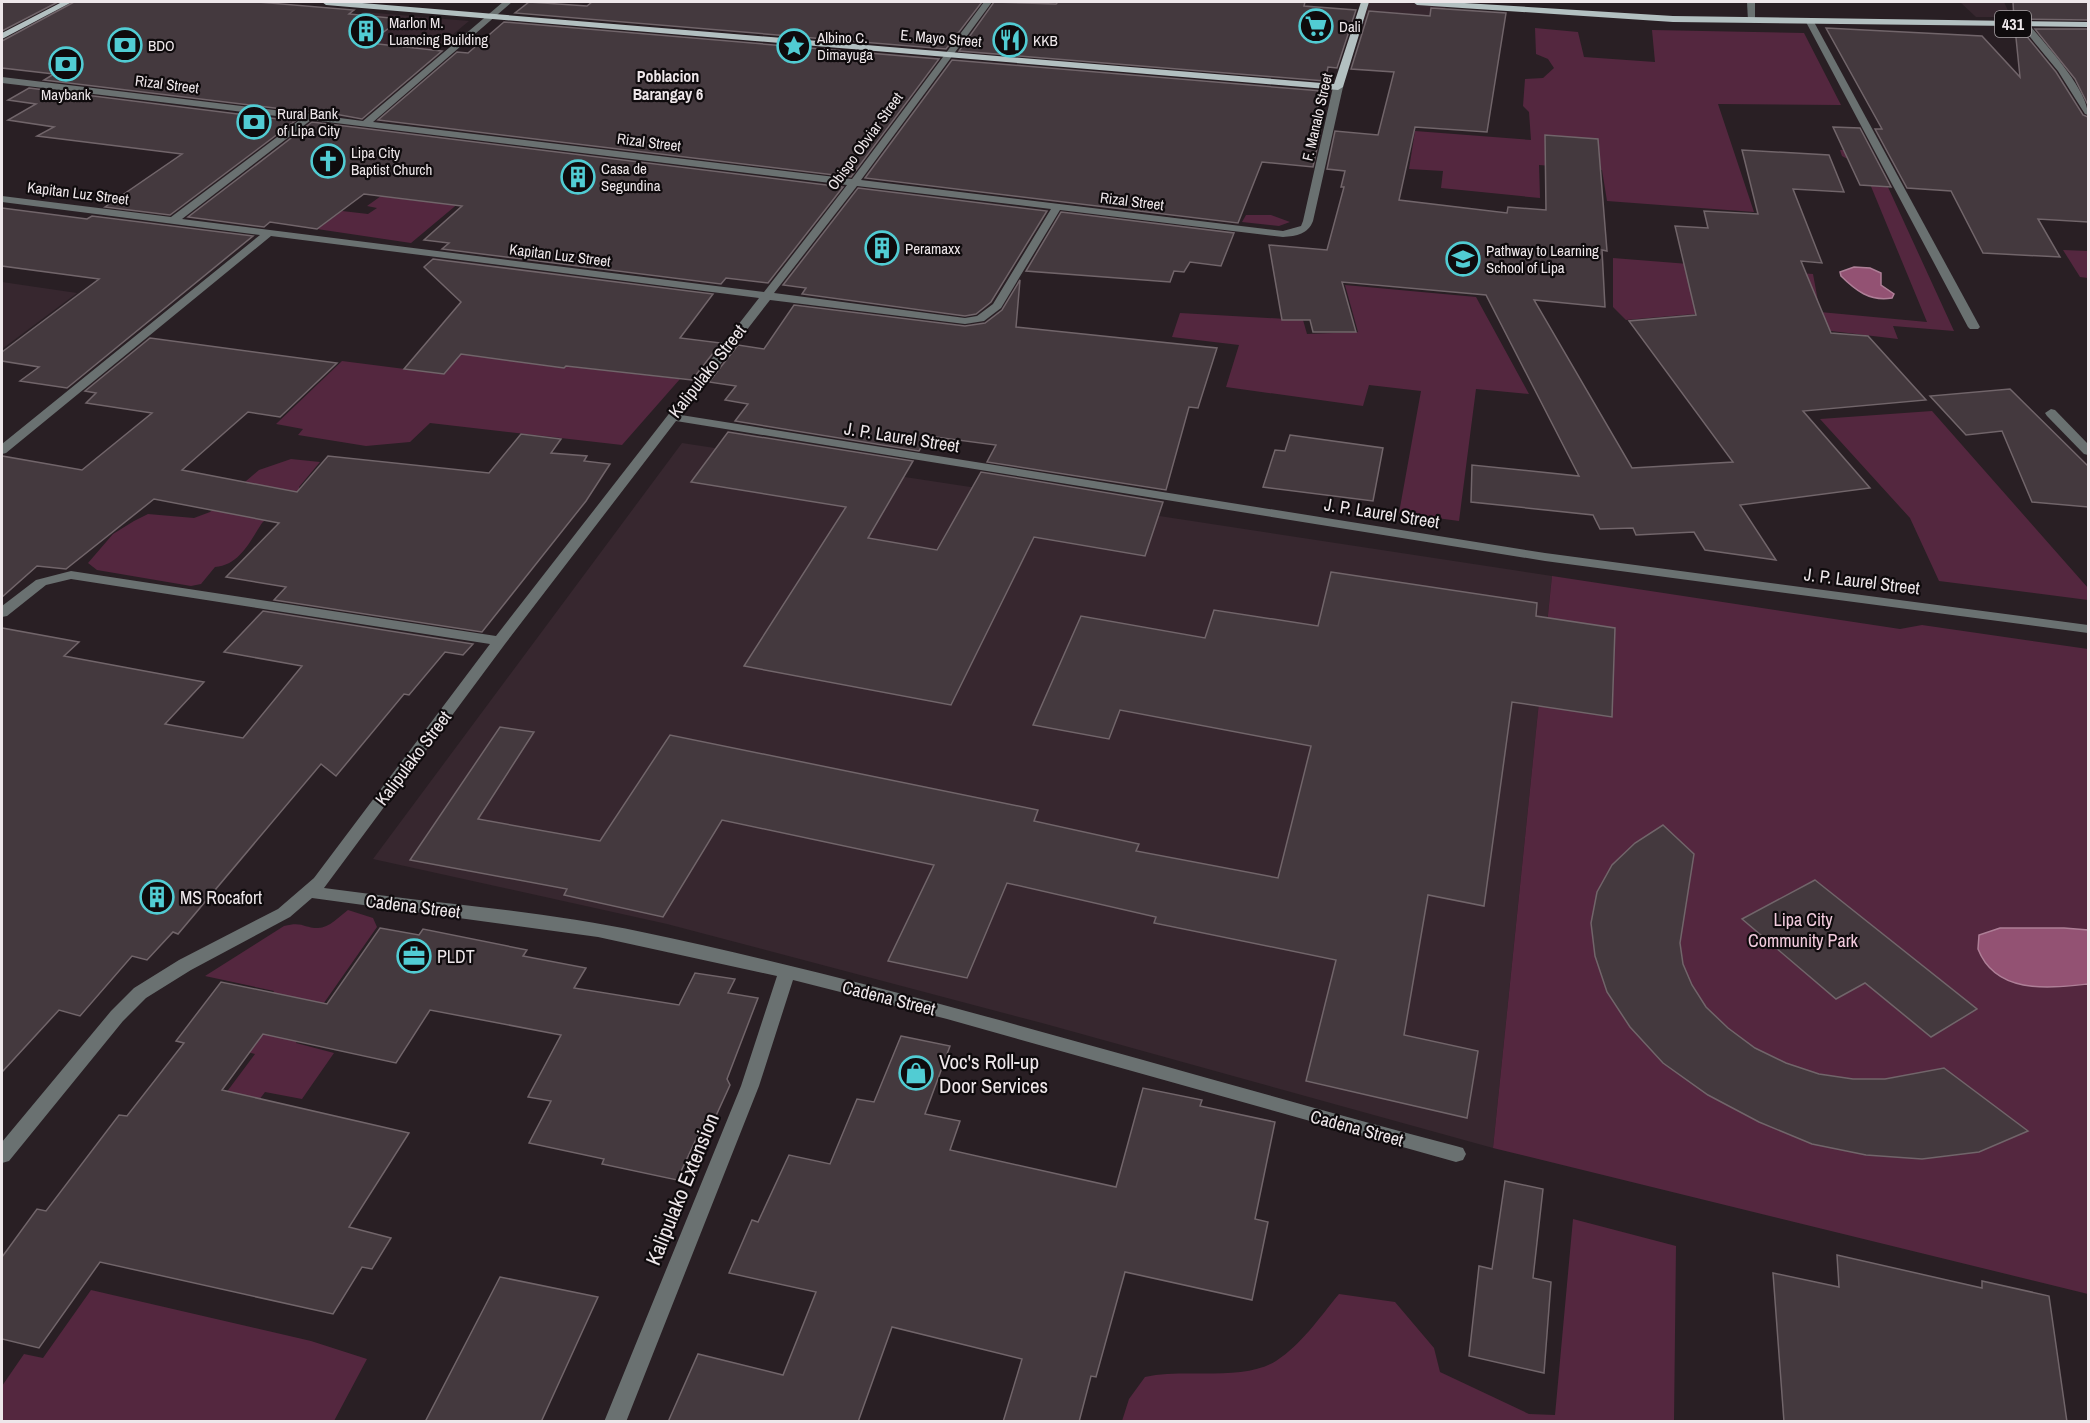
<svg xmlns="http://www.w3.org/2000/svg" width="2090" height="1423" font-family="'Archivo Narrow',sans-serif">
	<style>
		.built { fill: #37272f }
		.green { fill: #54273f }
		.water { fill: #935273; stroke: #ae7f97; stroke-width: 1.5 }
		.building { fill: #44393e; stroke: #71656a; stroke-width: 1.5 }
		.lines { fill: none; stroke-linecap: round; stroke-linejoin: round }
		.minor { fill: #6a7171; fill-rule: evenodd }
		.major { fill: #b3c0c1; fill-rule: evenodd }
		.labels { text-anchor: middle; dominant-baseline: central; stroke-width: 4.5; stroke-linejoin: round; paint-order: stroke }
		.far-poi-label { font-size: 15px; fill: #eee7ea; stroke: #0f0b0d; text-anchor: start }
		.far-street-label { font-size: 15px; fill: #eee7ea; stroke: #0f0b0d }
		.shield { fill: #0f0b0d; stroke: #aba5a8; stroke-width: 1.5 }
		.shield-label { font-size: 16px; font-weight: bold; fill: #eee7ea }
		.far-neighbourhood-label { font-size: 16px; font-weight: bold; fill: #eee7ea; stroke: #0f0b0d }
		.street-label { font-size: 18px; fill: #eee7ea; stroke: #0f0b0d }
		.poi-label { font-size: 18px; fill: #eee7ea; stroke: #0f0b0d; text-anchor: start }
		.park-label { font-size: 18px; fill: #f3ccde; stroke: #0f0b0d }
		.near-poi-label { font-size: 21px; fill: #eee7ea; stroke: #0f0b0d; text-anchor: start }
		.near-street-label { font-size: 21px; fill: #eee7ea; stroke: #0f0b0d }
	</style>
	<rect width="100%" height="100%" fill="#291f24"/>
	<!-- built -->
	<g class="built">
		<polygon points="1366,2 1446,4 1441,30 1359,23"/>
		<polygon points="1960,2 2004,2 2011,17 1976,17"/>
		<polygon points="364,12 469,21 358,113 359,15"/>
		<polygon points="2,282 77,293 2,349"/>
		<polygon points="682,443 1552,576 1493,1148 1042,1023 667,924 373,859"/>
	</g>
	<!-- green -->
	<g class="green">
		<polygon points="1535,28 1578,32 1584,57 1655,62 1652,30 1804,33 1841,105 1718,104 1754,212 1607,201 1602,170 1539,165 1540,198 1441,188 1443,171 1409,169 1415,131 1531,140 1529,112 1523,106 1525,79 1543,78 1554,68 1548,59 1536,54"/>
		<polygon points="1840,150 1871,150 1954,331 1893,326 1898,339 1806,328 1718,312 1626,320 1613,307 1613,258 1813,274 1820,312 1927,322 1863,167 1842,156"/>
		<polygon points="433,188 466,197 411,243 317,229 342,211 368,214 377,208 367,206 381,196 418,201"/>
		<polygon points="1246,215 1271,215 1290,222 1279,226 1242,222"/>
		<polygon points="2063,250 2088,251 2088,278 2080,277"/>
		<polygon points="1345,285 1476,297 1529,394 1476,389 1459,521 1399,513 1421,391 1369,385 1363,406 1226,387 1239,345 1172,337 1180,313 1303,320 1307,334 1358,332"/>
		<polygon points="461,354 564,368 566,366 680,379 622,445 430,423 410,442 366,446 298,435 303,429 276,424 342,361 444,374"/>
		<polygon points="1932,411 2088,588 2088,600 1939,581 1910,518 1820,419"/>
		<path d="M291,459L320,462L299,487L302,496C295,501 265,519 262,523C250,541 240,565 215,567L201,584L191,586L97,570L88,563L113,534L134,521L148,514L194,518L210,512L259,470Z"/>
		<polygon points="1552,576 1900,629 1922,625 2088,649 2088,1294 1493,1148"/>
		<path d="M348,910L373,918L377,927L296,1043L334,1053L302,1099L265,1092L250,1112L217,1105L255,1054L232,1048L274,991L205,976L284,926C303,921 303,928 318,928C329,928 340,916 348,910Z"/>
		<path d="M1573,1219L1676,1246L1674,1421H1122L1129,1399L1145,1377C1184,1368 1243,1382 1276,1361C1301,1345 1320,1317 1339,1294L1395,1302L1434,1348L1440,1372L1529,1414L1555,1415Z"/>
		<polygon points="91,1290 311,1341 367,1359 334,1421 2,1421 2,1386 24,1354 43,1358"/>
	</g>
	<!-- water -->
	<g class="water">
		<path d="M1854,267L1870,268L1881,273V285L1894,294L1892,298C1870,302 1855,290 1841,276L1840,272Z"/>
		<path d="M2064,928L2088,930V984C2049,988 1996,995 1978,949L1979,935L2000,928Z"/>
	</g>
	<!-- building -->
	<g class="building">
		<polygon points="2,2 58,2 2,31"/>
		<polygon points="74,2 258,2 354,10 349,14 401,19 369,43 442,51 362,119 313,110 307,112 44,80 54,74 2,68 2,41"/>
		<polygon points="529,2 587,6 592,2 982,2 946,49 515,13"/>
		<polygon points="994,2 1056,4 1058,2 1305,2 1304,6 1356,10 1337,68 1328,67 1325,81 959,51"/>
		<polygon points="2013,2 2088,2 2088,20 2014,19"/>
		<polygon points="1431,8 1506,13 1487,132 1415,127 1399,200 1507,213 1508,207 1546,210 1545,135 1598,139 1607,251 1602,250 1605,307 1534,300 1632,468 1733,462 1629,321 1696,315 1675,226 1708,228 1704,211 1758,214 1742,150 1829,155 1844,192 1793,189 1822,263 1801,261 1831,333 1868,336 1926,400 1803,411 1870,488 1740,505 1776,560 1705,550 1694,532 1636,535 1633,528 1600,529 1593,515 1471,502 1472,465 1579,476 1486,295 1342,282 1356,332 1313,332 1310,320 1282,320 1269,245 1327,250 1344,187 1341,187 1345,171 1327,169 1335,131 1378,135 1394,72 1351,69 1369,11 1430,16"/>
		<polygon points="504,22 939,59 851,177 378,120 457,52 468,53"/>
		<polygon points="1826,28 1982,36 2020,77 2015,28 2020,28 2056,72 2083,115 2088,117 2088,222 2038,219 2060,257 1983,253 1951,191 1907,188 1875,129 1882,129"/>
		<polygon points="2035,29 2088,29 2088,105 2075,79"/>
		<polygon points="952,60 1322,91 1312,129 1321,130 1313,167 1262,162 1238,223 865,178"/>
		<polygon points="29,88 295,121 170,215 105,207 182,154 37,136 54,127 8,120 36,104 8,100"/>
		<polygon points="312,122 843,187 768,283 726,278 721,284 442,249 449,243 424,240 462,206 364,194 317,229 270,222 264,227 188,217"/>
		<polygon points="1833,127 1860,128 1891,187 1860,185"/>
		<polygon points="858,188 1047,211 991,302 976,314 965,316 802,294 806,288 783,285"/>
		<polygon points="2,208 87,219 92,216 253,236 67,388 20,381 39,367 2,361 2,352 99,279 2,266"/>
		<polygon points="1061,212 1234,233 1221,266 1190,262 1184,272 1174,271 1170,282 1026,271"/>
		<polygon points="433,259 713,294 680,338 721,343 692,380 566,366 564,368 461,354 444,374 404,369 461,302 424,267"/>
		<polygon points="1020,280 1016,327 1217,348 1198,408 1189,407 1166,490 987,462 996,445 928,436 919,451 735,421 748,404 725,400 736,386 709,382 738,345 764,349 794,305 965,326 985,323 1002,310"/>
		<polygon points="150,338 337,363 280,417 248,412 182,470 297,492 328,456 489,473 521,434 561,439 551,453 587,456 584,461 610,464 586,501 482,632 274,600 286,587 226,577 279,523 154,499 66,569 37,566 2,597 2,456 82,470 152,413 86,403 96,393 85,391"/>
		<polygon points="2010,389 2088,466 2088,507 2032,502 2002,431 1966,435 1930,396"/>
		<polygon points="728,432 913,461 868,538 937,550 981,472 1163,502 1145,556 1034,537 951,705 744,666 846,507 691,482"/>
		<polygon points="1290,435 1383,448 1373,501 1263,487 1275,450 1285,451"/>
		<polygon points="1331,572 1537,603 1536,616 1615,628 1612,717 1512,702 1484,906 1428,895 1404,1035 1478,1051 1467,1118 1306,1081 1336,960 1154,923 1156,917 1007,883 967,978 888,961 934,865 722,820 663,917 564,895 567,889 410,860 500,727 534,732 478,819 600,841 670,735 1038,810 1034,821 1139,844 1136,851 1278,878 1311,746 1120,710 1109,739 1033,725 1081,616 1205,638 1214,610 1318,626"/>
		<polygon points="263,611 473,644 463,655 445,652 409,695 404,694 336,776 321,764 178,934 173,932 147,960 132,956 80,1016 59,1010 2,1072 2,628 79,642 64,656 204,682 165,724 243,738 302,666 224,652"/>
		<polygon points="1663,825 1694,854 1680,943 1683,964 1692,985 1706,1007 1728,1028 1755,1048 1786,1063 1819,1074 1853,1079 1885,1079 1944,1068 2028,1131 1979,1152 1922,1159 1866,1155 1812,1144 1759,1122 1708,1095 1663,1063 1630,1027 1607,992 1595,956 1591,923 1597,892 1612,865 1635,843"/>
		<polygon points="1815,880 1977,1009 1931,1037 1865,983 1836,999 1742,919"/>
		<polygon points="380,928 419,935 423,929 527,950 523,956 586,968 574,988 679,1005 695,973 735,979 728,993 758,998 727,1079 730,1085 714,1120 706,1118 677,1180 602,1164 604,1159 529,1143 551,1101 528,1097 561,1035 430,1010 396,1063 263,1034 222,1090 409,1133 349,1227 391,1238 372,1269 362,1267 333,1314 100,1262 39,1348 2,1339 2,1257 37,1209 46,1211 119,1115 127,1116 184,1043 176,1041 221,982 327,1004"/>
		<polygon points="901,1036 950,1046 925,1114 960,1121 950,1150 1116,1187 1143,1088 1202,1100 1200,1106 1275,1122 1255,1219 1268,1222 1252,1300 1125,1272 1096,1377 1091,1376 1079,1422 1003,1422 1022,1359 892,1327 858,1422 668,1422 698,1354 783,1375 816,1292 729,1273 752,1220 758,1222 789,1155 830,1164 857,1099 874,1102"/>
		<polygon points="1505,1181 1543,1189 1533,1278 1551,1282 1544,1373 1469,1356 1479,1266 1492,1269"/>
		<polygon points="1837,1255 1982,1288 1982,1281 2049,1296 2067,1422 1784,1422 1773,1273 1839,1287"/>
		<polygon points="500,1277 598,1297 541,1422 425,1422"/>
	</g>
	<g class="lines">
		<!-- minor -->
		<g class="minor">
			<path d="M503,2H512L373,122L852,179L984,2H992L861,180L1283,231L1301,226L1303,221L1333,87L1338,84L1343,87L1313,221C1308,234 1297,236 1283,237L1060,210L1001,308L984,321L965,324L770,300L681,415L1545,553L2088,625V633L1545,561L676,421L505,644L324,888C430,903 538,910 642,932C917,990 1185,1075 1456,1146L1463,1148L1466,1154L1463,1160L1456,1162L947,1019L793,980L759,1086L626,1422H604L741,1086L777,976L598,937L312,898L290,917L191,970L146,998L123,1021L9,1161L2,1163V1142L111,1011L134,988L179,960L278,909L314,878L490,644L71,579L46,585L7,616L2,617V606L36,580L71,571L496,636L759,298L271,236L6,453L2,454V444L260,235L2,202V196L171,217L301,119L2,83V77L307,114L312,112L317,115L363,121ZM311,120L847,185L764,292L182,219ZM857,186L1051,209L993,304L977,316L965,318L774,293Z"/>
			<polygon points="1747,2 1755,2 1755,23 1748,21"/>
			<polygon points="1810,19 1814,22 1980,327 1978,329 1970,329 1968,327 1806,22"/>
			<path d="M2021,22H2027C2044,43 2088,89 2088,115L2085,114L2058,71L2021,26Z"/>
			<polygon points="2051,409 2055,410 2088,444 2088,455 2084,454 2047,416 2045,413"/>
		</g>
		<!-- major -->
		<g class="major">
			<polygon points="62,2 72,2 2,39 2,33"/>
			<polygon points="322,2 350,2 1334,84 1361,2 1369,2 1343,87 1338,90 326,5"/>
			<polygon points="1413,2 1448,2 1673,16 2088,22 2088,27 1673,22 1417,5"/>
		</g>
	</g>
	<!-- icons -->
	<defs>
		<symbol id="supermarket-ring" viewBox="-11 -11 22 22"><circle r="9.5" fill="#0f0b0d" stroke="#51ccd3" stroke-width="1.5"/><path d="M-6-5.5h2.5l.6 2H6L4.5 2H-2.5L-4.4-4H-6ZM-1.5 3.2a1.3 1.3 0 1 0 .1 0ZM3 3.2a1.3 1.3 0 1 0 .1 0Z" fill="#51ccd3"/></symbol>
		<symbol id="building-ring" viewBox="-11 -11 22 22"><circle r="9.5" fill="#0f0b0d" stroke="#51ccd3" stroke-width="1.5"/><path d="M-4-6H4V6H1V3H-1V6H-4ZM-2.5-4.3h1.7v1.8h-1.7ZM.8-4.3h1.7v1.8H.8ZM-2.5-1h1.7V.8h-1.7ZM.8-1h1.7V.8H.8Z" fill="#51ccd3"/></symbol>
		<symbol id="restaurant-ring" viewBox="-11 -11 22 22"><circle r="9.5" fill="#0f0b0d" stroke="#51ccd3" stroke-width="1.5"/><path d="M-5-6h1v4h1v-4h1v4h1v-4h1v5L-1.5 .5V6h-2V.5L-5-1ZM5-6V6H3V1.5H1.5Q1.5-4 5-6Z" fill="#51ccd3"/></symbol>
		<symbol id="bank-ring" viewBox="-11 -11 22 22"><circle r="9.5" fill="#0f0b0d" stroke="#51ccd3" stroke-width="1.5"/><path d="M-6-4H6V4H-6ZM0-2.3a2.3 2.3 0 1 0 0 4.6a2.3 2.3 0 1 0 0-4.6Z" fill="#51ccd3"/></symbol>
		<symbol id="sight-ring" viewBox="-11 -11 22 22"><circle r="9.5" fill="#0f0b0d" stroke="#51ccd3" stroke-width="1.5"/><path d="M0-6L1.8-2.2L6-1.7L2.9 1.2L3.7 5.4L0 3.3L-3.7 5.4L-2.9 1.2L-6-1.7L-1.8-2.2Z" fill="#51ccd3"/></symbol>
		<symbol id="church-ring" viewBox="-11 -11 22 22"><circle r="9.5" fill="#0f0b0d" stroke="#51ccd3" stroke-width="1.5"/><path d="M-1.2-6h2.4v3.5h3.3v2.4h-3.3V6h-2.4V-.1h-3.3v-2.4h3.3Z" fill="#51ccd3"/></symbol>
		<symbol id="school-ring" viewBox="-11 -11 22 22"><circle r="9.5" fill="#0f0b0d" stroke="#51ccd3" stroke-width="1.5"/><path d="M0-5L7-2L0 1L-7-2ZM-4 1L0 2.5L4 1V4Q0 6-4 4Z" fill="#51ccd3"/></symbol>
		<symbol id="office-ring" viewBox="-11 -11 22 22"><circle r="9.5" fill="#0f0b0d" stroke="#51ccd3" stroke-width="1.5"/><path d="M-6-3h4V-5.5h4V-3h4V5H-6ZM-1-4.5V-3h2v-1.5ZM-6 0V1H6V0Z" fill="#51ccd3"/></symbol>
		<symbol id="shop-ring" viewBox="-11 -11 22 22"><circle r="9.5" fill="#0f0b0d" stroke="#51ccd3" stroke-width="1.5"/><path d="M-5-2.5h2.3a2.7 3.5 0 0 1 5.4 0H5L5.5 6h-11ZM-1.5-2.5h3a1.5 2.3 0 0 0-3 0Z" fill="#51ccd3"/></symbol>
	</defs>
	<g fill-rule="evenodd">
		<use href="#supermarket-ring" x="1297" y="7" width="38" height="38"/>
		<use href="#building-ring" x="347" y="12" width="38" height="38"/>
		<use href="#restaurant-ring" x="991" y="21" width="38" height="38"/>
		<use href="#bank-ring" x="106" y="26" width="38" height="38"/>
		<use href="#sight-ring" x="775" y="27" width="38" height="38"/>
		<use href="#bank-ring" x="47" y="45" width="38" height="38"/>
		<use href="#bank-ring" x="235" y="103" width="38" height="38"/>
		<use href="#church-ring" x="309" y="142" width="38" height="38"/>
		<use href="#building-ring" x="559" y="158" width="38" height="38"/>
		<use href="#building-ring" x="863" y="229" width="38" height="38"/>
		<use href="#school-ring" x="1444" y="240" width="38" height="38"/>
		<use href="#building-ring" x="138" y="878" width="38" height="38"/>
		<use href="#office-ring" x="395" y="937" width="38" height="38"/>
		<use href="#shop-ring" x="897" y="1054" width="38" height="38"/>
	</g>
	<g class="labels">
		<!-- far-poi labels -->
		<g class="far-poi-label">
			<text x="389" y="22">Marlon M.<tspan x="389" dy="17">Luancing Building</tspan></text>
			<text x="1339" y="26">Dali</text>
			<text x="817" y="37">Albino C.<tspan x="817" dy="17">Dimayuga</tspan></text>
			<text x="1033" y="40">KKB</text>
			<text x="148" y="45">BDO</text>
			<text x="66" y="94" text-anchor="middle">Maybank</text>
			<text x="277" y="113">Rural Bank<tspan x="277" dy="17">of Lipa City</tspan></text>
			<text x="351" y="152">Lipa City<tspan x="351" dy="17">Baptist Church</tspan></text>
			<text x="601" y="168">Casa de<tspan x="601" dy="17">Segundina</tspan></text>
			<text x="905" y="248">Peramaxx</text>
			<text x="1486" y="250">Pathway to Learning<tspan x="1486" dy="17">School of Lipa</tspan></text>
		</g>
		<!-- far-street labels -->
		<g class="far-street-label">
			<text transform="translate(941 38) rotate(5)">E. Mayo Street</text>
			<text transform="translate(167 84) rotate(7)">Rizal Street</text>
			<text transform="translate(1317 117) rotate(-77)">F. Manalo Street</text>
			<text transform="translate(865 141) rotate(-54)">Obispo Obviar Street</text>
			<text transform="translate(649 142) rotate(7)">Rizal Street</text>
			<text transform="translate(78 193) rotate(7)">Kapitan Luz Street</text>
			<text transform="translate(1132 201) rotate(7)">Rizal Street</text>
			<text transform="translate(560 255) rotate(7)">Kapitan Luz Street</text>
		</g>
		<!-- shield labels -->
		<rect class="shield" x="1995" y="11" width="36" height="26" rx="4.5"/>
		<g class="shield-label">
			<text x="2013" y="24">431</text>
		</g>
		<!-- far-neighbourhood labels -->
		<g class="far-neighbourhood-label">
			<text x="668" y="76">Poblacion<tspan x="668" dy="18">Barangay 6</tspan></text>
		</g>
		<!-- street labels -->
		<g class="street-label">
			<text transform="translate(707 371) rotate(-52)">Kalipulako Street</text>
			<text transform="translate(902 437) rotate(9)">J. P. Laurel Street</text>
			<text transform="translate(1382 513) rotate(9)">J. P. Laurel Street</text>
			<text transform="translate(1862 581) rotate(7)">J. P. Laurel Street</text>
			<text transform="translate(413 758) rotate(-53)">Kalipulako Street</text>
			<text transform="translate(413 906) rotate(7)">Cadena Street</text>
			<text transform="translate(889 998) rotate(14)">Cadena Street</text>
			<text transform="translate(1357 1128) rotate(15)">Cadena Street</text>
		</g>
		<!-- poi labels -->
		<g class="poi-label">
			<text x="180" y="897">MS Rocafort</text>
			<text x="437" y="956">PLDT</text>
		</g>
		<!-- park labels -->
		<g class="park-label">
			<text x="1803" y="919">Lipa City<tspan x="1803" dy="21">Community Park</tspan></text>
		</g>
		<!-- near-poi labels -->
		<g class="near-poi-label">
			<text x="939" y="1061">Voc's Roll-up<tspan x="939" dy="24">Door Services</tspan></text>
		</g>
		<!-- near-street labels -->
		<g class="near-street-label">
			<text transform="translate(682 1189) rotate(-68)">Kalipulako Extension</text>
		</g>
	</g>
	<!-- border -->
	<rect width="2090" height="1423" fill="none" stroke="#eee7ea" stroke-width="6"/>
</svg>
